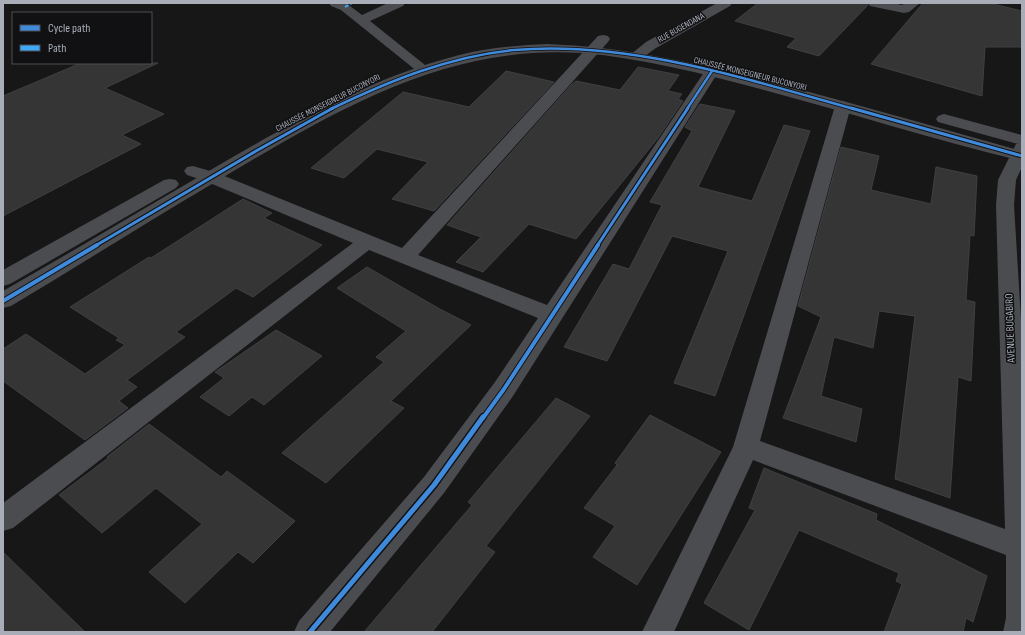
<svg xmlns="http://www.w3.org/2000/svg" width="1025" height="635" font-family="'Sofia Sans Condensed',sans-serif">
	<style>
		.building { fill: #353536; stroke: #3f4043 }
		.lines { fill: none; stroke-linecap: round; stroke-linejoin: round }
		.minor { fill: #4b4c50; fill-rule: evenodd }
		.tertiary { fill: #4b4c50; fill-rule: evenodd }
		.quiet { stroke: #3fa9f5; stroke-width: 2; stroke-dasharray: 4 2; stroke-linecap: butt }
		.cycleway-far3-casing { stroke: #111113; stroke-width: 4 }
		.cycleway-far2-casing { stroke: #111113; stroke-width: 5 }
		.cycleway-far1-casing { stroke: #111113; stroke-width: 6 }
		.cycleway-casing { stroke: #111113; stroke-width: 8 }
		.cycleway-far3 { stroke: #408adc; stroke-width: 2.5 }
		.cycleway-far2 { stroke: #408adc; stroke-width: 3 }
		.cycleway-far1 { stroke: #408adc; stroke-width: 4 }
		.cycleway { stroke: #408adc; stroke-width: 5 }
		.labels { text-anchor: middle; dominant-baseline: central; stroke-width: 3; stroke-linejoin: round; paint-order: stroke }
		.far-street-label { font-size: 9px; fill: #a8adb8; stroke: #111113 }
		.street-label { font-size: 11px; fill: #a8adb8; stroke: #111113 }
	</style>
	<rect width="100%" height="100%" fill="#171717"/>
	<!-- building -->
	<g class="building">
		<polygon points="758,3 867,3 868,5 819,56 787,47 796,38 735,21"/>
		<polygon points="923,3 989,3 1022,11 1022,47 985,47 982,96 871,64"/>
		<polygon points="81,63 158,63 105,88 164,114 122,135 141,144 3,216 3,96"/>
		<polygon points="638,67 679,75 668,91 682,94 678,99 683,101 658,138 576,239 529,224 483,272 456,262 481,237 447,225 571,85 576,81 620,90"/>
		<polygon points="506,71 554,82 434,211 392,199 428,162 377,149 344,178 311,168 403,92 469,107"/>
		<polygon points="700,104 735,111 698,187 752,201 784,125 810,131 715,396 674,383 728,251 672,236 607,361 564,347 613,264 629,269 662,205 650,202 692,131 685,127"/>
		<polygon points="841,147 879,156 871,190 931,204 936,167 977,176 974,236 970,235 966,300 975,302 971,381 958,377 950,498 895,479 915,316 879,311 873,348 834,337 821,396 862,409 856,442 783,418 821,317 798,306"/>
		<polygon points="243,199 272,213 264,218 322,245 253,297 236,288 176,332 185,337 127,380 137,387 119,401 128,408 85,440 3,381 3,349 26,334 85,374 125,345 116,340 119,338 70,307 149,257 151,258"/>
		<polygon points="367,267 438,308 471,325 391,401 404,408 326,483 282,453 384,362 376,357 406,331 337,288"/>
		<polygon points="276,330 322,356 264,405 252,397 229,416 200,397 224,378 215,372"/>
		<polygon points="556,398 590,416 486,546 495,552 432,632 364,632 472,505 468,502"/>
		<polygon points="650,415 721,452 637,585 593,557 615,526 584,508 617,465 615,463"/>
		<polygon points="149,424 221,477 227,471 295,521 253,563 238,552 185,603 149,572 202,524 156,488 102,533 59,495 108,458 107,457"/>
		<polygon points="764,468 877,514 876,520 987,576 973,622 966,618 963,632 884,632 902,584 896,581 899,573 799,530 749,630 704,603 755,510 749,508"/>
		<polygon points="3,552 85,632 3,632"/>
	</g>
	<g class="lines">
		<!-- minor -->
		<g class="minor">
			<polygon points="329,3 346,3 362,15 388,3 405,3 403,6 370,21 430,69 428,72 423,73 418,72 341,10 331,6"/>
			<polygon points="717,3 732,3 730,6 656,48 642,58 637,59 632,58 630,55 646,42"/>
			<polygon points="868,3 893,3 902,5 905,3 920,3 909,12 904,13 870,6"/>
			<polygon points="603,35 608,36 610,39 608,42 418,255 547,305 707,68 712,67 717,68 719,71 513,396 444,493 330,632 294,632 299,621 424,477 495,382 538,318 369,250 13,528 3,531 3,503 353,243 205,181 187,175 184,171 187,167 193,166 217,173 402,248 598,36"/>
			<polygon points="843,101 849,103 851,106 760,441 1005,529 996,205 998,180 1016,144 1022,143 1022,167 1016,180 1014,205 1022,336 1022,632 1003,632 1006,618 1006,555 753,460 674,632 642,632 733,447 835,106 837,103"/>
		</g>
		<!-- tertiary -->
		<g class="tertiary">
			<path d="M547,44C633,47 712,67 794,88C870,108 946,130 1022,151V161C935,140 850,113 764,90C704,74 643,58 581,53C441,44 328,115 212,184C144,224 78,266 11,306L3,308V291C70,253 136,213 202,175C288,125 374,74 472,52C497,47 522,45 547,44Z"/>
			<polygon points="944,114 1022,135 1022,145 938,122 936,119 938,116"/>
			<polygon points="170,179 176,180 179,184 176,188 10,284 3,286 3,270 164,180"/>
		</g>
		<!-- quiet -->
		<polyline class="quiet" points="345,7 352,3"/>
		<defs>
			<g id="cycleway-far3">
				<path d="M331,109C389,81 450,56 514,50C628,40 746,79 854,109"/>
				<polyline points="687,109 712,71"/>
			</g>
			<g id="cycleway-far2">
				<polyline points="851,108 1022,156"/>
				<polyline points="95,246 256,151 333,108"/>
				<polyline points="597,246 688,108"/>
			</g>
			<g id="cycleway-far1">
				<polyline points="3,301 97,245"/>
				<polyline points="483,418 504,389 598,245"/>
			</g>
			<polyline id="cycleway" points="310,632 434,485 483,417"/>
		</defs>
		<!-- cycleway-far3 casing -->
		<use href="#cycleway-far3" class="cycleway-far3-casing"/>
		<!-- cycleway-far2 casing -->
		<use href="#cycleway-far2" class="cycleway-far2-casing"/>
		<!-- cycleway-far1 casing -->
		<use href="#cycleway-far1" class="cycleway-far1-casing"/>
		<!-- cycleway casing -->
		<use href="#cycleway" class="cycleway-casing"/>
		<!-- cycleway-far3 -->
		<use href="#cycleway-far3" class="cycleway-far3"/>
		<!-- cycleway-far2 -->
		<use href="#cycleway-far2" class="cycleway-far2"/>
		<!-- cycleway-far1 -->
		<use href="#cycleway-far1" class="cycleway-far1"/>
		<!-- cycleway -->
		<use href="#cycleway" class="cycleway"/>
	</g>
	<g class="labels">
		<!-- far-street labels -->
		<g class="far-street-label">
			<text transform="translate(681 28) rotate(-29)">RUE BUGENDANA</text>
			<text transform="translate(750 74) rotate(14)">CHAUSSÉE MONSEIGNEUR BUCONYORI</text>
			<text transform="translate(328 103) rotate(-27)">CHAUSSÉE MONSEIGNEUR BUCONYORI</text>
		</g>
		<!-- street labels -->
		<g class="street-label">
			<text transform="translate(1010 328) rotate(-92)">AVENUE BUGABIRO</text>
		</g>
	</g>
	<!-- border -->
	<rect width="1025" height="635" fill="none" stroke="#a8adb8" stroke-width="8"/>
	<!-- legend -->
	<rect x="12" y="12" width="140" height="52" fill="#111113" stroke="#4d4f55"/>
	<rect x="20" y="25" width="20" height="6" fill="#408adc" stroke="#4d4f55"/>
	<text x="48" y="32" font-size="12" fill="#a8adb8">Cycle path</text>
	<rect x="20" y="45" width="20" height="6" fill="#3fa9f5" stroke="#4d4f55"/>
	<text x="48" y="52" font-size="12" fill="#a8adb8">Path</text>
</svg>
